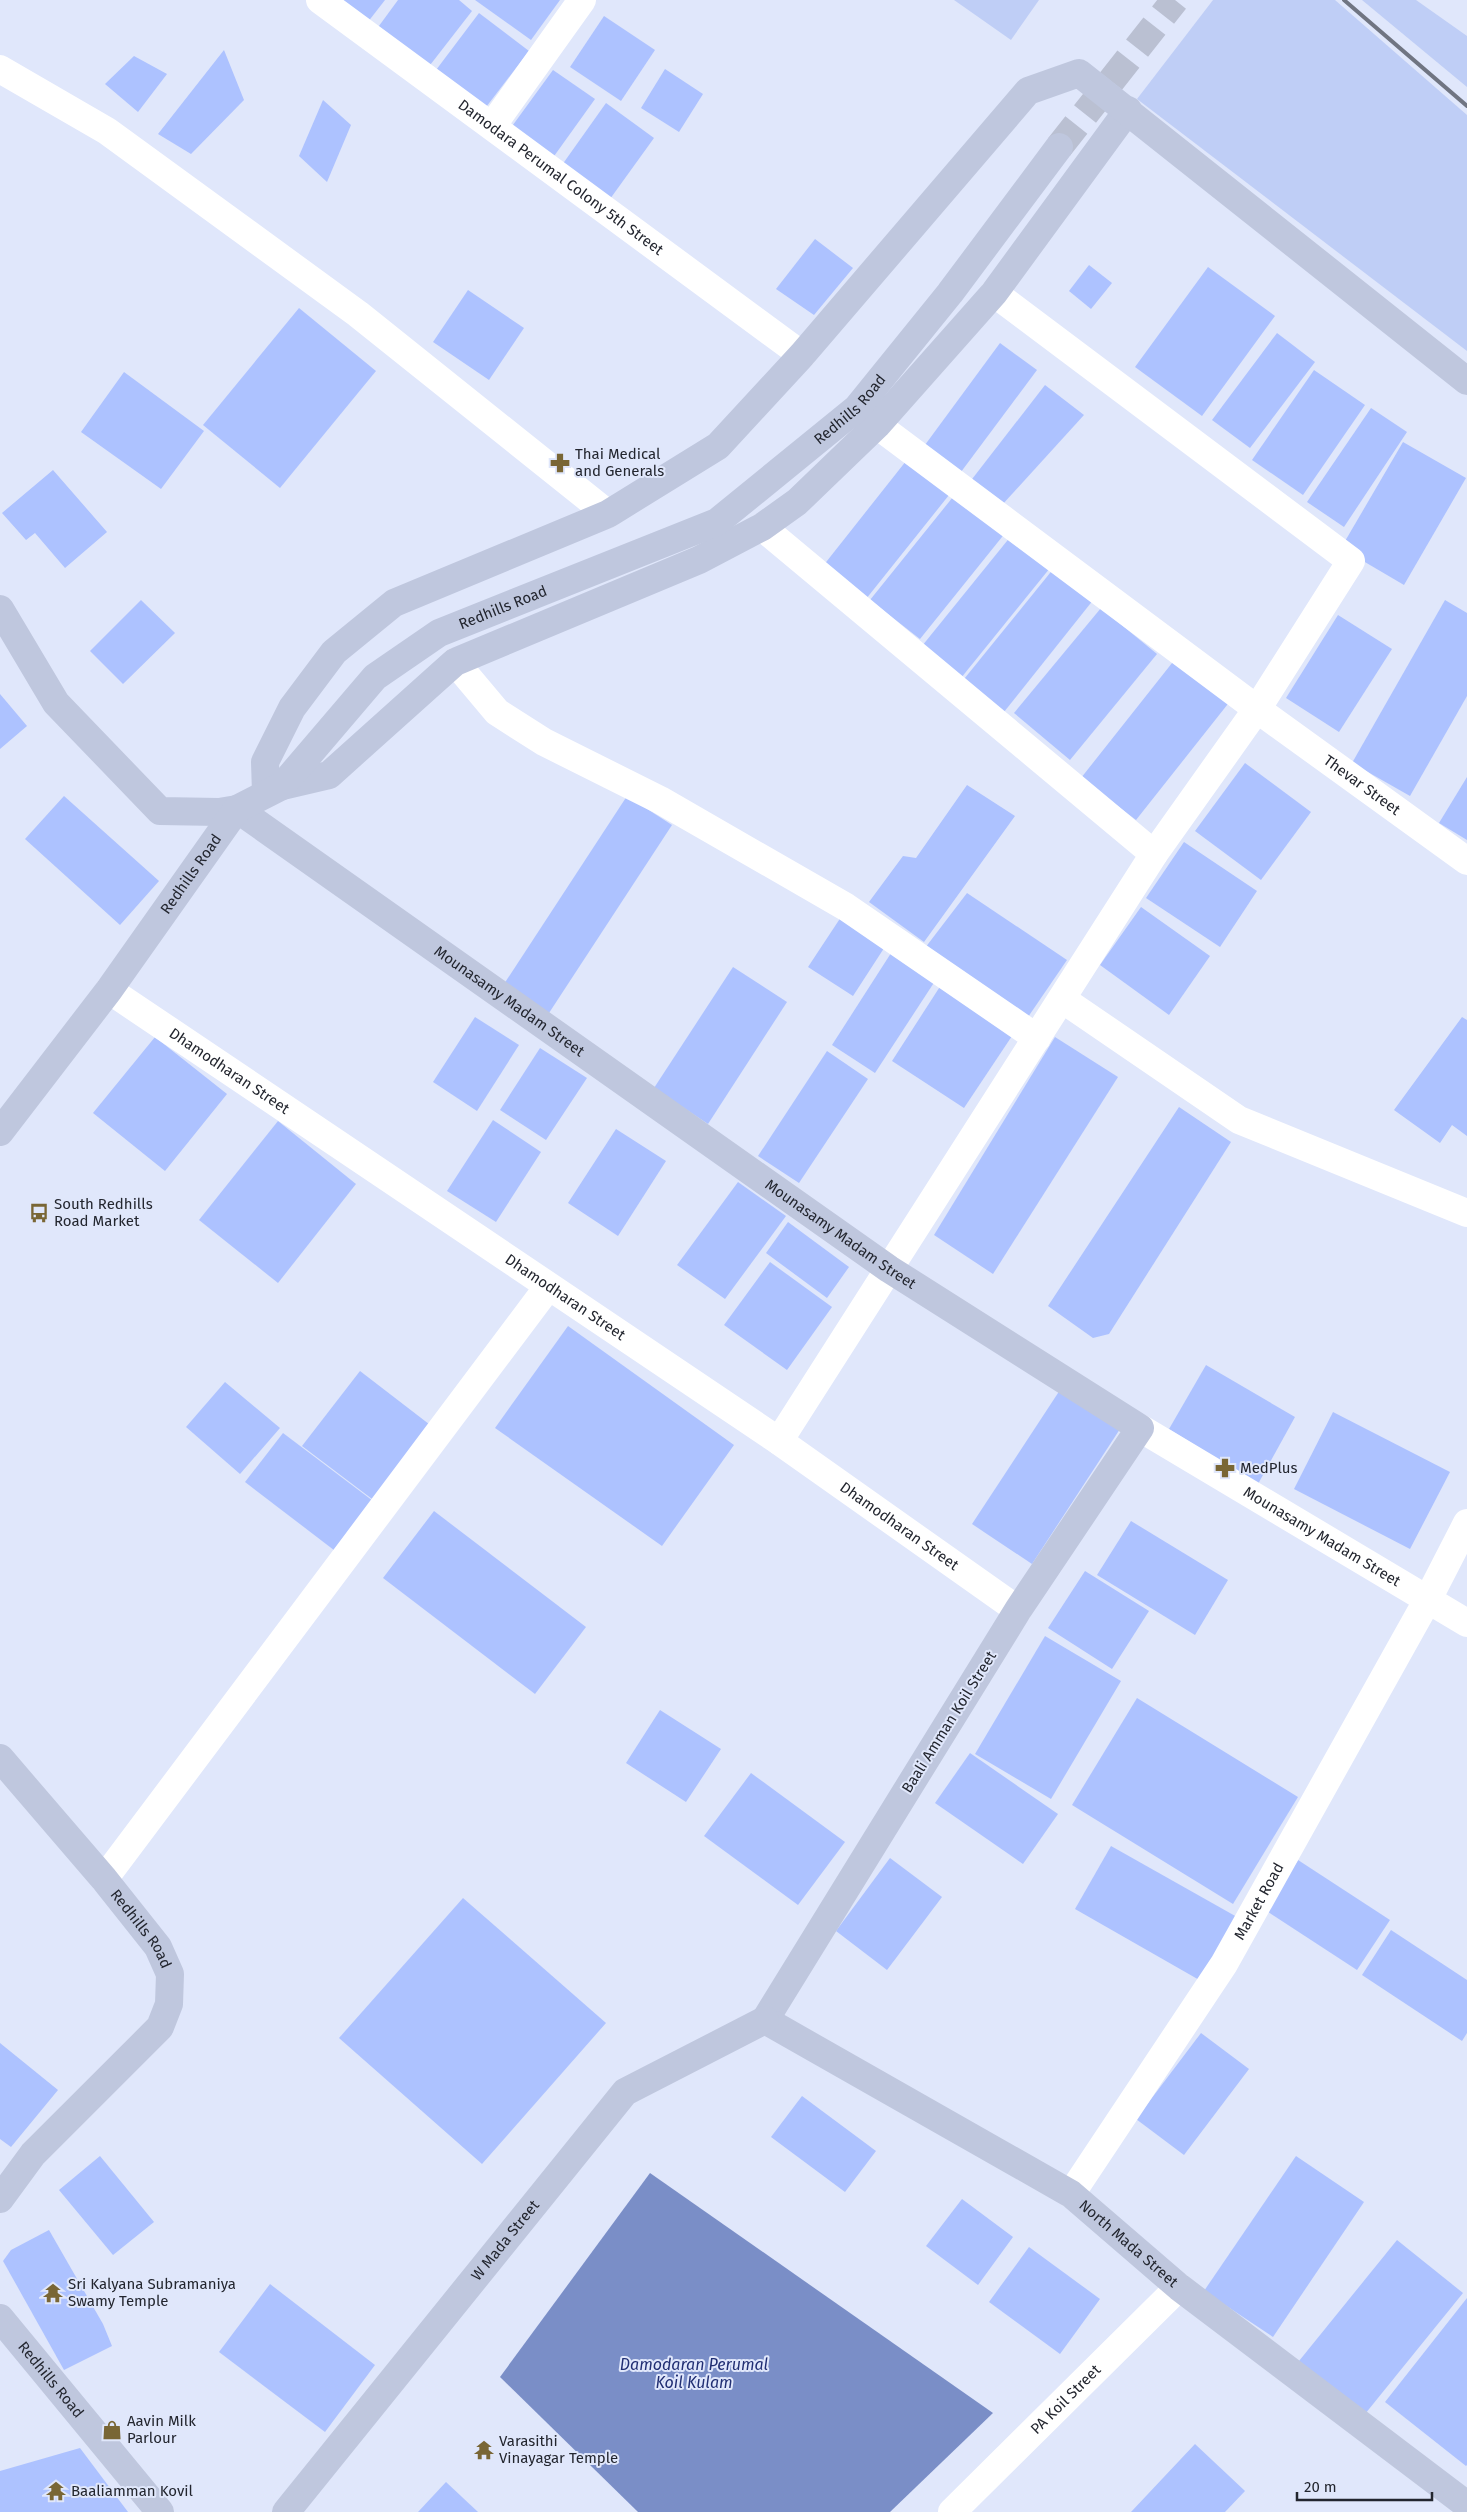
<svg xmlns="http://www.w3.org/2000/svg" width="1467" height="2512" font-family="'Fira Sans',sans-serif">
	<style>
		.green { fill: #bfcef6 }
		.water { fill: #7a8ec7 }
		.building { fill: #adc2ff }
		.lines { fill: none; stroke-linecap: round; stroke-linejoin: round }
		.secondary-tunnel { stroke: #bac0d2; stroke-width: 28; stroke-dasharray: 28 14; stroke-linecap: butt }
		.street { stroke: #fff; stroke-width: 28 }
		.secondary { stroke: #bfc7de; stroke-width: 28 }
		.rail { stroke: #707582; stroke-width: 4 }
		.labels { text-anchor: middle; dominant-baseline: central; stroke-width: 4; stroke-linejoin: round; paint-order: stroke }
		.street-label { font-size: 15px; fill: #23262f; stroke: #e0e7fb }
		.poi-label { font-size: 15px; fill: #23262f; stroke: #e0e7fb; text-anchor: start }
		.water-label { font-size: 16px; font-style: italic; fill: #202e73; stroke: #e0e7fb }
	</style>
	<rect width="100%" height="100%" fill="#e0e7fb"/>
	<!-- green -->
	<g class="green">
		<polygon points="954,0 1039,0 1011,40"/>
		<polygon points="1213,0 1335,0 1467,115 1467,351 1137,99"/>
		<polygon points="1362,0 1416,0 1467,36 1467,87"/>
	</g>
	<!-- water -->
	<polygon class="water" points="650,2173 993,2413 890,2512 638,2512 500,2377"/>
	<!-- building -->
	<g class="building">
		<polygon points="328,0 385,0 364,27"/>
		<polygon points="398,0 459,0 472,11 427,69 376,30"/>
		<polygon points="475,0 560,0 531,40"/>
		<polygon points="479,13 529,51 480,115 430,78"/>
		<polygon points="604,16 655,50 621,101 570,67"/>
		<polygon points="224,50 244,100 191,154 158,134"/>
		<polygon points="134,56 167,74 138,112 105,84"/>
		<polygon points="665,69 703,94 679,132 641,108"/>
		<polygon points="553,70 595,99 552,159 510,129"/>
		<polygon points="323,100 351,125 327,182 299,156"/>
		<polygon points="606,103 654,138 610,199 562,165"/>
		<polygon points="815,239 853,268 814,315 776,289"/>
		<polygon points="1089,265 1112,283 1091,309 1069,291"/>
		<polygon points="1208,267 1275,316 1202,416 1135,367"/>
		<polygon points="468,290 524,328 489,380 433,342"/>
		<polygon points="299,308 376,371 280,488 203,425"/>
		<polygon points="1277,333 1315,362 1250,448 1212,420"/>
		<polygon points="1000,343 1037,370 958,476 922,449"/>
		<polygon points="1314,370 1365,405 1303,495 1252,460"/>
		<polygon points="124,372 204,431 161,489 81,432"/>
		<polygon points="1045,385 1084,415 1002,505 969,483"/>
		<polygon points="1371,408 1407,432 1344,527 1307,502"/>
		<polygon points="1403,442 1466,478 1404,585 1341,548"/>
		<polygon points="910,456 953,490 866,599 823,566"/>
		<polygon points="53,470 107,532 65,568 35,533 26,540 2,513"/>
		<polygon points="961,487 1010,527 920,639 870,600"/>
		<polygon points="1011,536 1050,568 961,678 922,646"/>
		<polygon points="1054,568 1094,599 1000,717 960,684"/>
		<polygon points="141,600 175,633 123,684 90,651"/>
		<polygon points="1445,600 1467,613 1467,696 1410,796 1352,763"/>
		<polygon points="1101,608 1157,654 1070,760 1014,713"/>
		<polygon points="1338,615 1392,649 1339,732 1286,698"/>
		<polygon points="1176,658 1231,700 1136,820 1081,778"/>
		<polygon points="0,694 27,726 0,749"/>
		<polygon points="1245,763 1311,812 1261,880 1195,831"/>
		<polygon points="1467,777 1467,840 1439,823"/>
		<polygon points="967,785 1015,816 924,942 869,902 903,856 916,858"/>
		<polygon points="64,796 159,881 120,925 25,839"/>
		<polygon points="627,796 672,825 549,1013 504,984"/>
		<polygon points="1184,842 1257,891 1220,947 1146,898"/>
		<polygon points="967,893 1067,960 1026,1020 925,948"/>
		<polygon points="1141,907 1210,956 1169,1015 1100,965"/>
		<polygon points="843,914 888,942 853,996 808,967"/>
		<polygon points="893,950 937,978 875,1073 832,1045"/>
		<polygon points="733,967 787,1002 708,1124 654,1088"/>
		<polygon points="941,985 1014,1033 964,1108 892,1061"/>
		<polygon points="475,1017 519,1045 477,1111 433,1082"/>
		<polygon points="1462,1017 1467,1020 1467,1136 1452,1125 1440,1143 1394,1110"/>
		<polygon points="155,1037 227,1094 165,1171 93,1113"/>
		<polygon points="1055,1037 1118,1077 993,1274 934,1235"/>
		<polygon points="540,1048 587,1078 546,1140 500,1110"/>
		<polygon points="827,1051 868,1079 799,1183 758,1156"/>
		<polygon points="1179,1107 1231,1142 1109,1334 1093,1338 1048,1306"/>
		<polygon points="493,1120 541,1152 496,1222 447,1191"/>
		<polygon points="278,1121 356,1184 278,1283 199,1220"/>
		<polygon points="616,1129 666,1161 618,1236 568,1203"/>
		<polygon points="738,1182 786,1216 725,1299 677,1265"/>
		<polygon points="788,1222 849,1267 827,1298 766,1253"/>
		<polygon points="770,1262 832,1307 787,1370 724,1325"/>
		<polygon points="568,1326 734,1445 662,1546 495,1428"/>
		<polygon points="1206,1365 1295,1417 1258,1484 1169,1429"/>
		<polygon points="360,1371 438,1431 380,1505 302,1446"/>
		<polygon points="225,1382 280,1428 240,1474 186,1427"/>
		<polygon points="1060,1390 1120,1429 1032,1564 972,1524"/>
		<polygon points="1333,1412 1450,1472 1410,1549 1294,1489"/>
		<polygon points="283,1433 381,1507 343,1557 245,1482"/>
		<polygon points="434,1511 586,1627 535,1694 383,1578"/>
		<polygon points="1131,1521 1228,1580 1195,1635 1097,1575"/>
		<polygon points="1085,1571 1149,1611 1112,1669 1048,1628"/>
		<polygon points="1045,1636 1121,1681 1051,1799 975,1754"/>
		<polygon points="1137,1698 1298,1797 1233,1904 1072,1805"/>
		<polygon points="660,1710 721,1749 686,1802 626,1763"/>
		<polygon points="970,1753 1058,1814 1023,1864 935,1803"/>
		<polygon points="751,1773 845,1842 798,1905 704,1836"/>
		<polygon points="1111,1846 1237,1917 1201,1981 1075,1909"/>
		<polygon points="890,1858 942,1897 887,1970 836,1931"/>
		<polygon points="1298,1860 1390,1920 1357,1970 1265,1910"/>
		<polygon points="463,1898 606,2023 482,2164 339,2038"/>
		<polygon points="1391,1930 1467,1980 1467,2033 1462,2041 1362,1975"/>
		<polygon points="1201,2033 1249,2069 1184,2155 1136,2119"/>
		<polygon points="0,2043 58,2090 11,2147 0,2139"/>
		<polygon points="802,2096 876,2151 845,2192 771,2137"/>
		<polygon points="100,2156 154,2222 113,2255 59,2190"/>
		<polygon points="1296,2156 1364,2202 1273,2337 1204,2291"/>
		<polygon points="962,2199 1013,2237 978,2285 926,2246"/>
		<polygon points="49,2230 103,2324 112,2346 64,2370 3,2261 11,2250"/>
		<polygon points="1397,2240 1463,2293 1365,2414 1299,2361"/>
		<polygon points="1029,2247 1100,2299 1060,2354 989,2302"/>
		<polygon points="270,2284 375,2365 325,2432 219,2352"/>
		<polygon points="1467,2298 1467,2465 1466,2466 1385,2402"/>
		<polygon points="1195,2444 1245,2491 1225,2512 1131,2512"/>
		<polygon points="80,2448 128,2512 0,2512 0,2471"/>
		<polygon points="446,2482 478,2512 418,2512"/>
	</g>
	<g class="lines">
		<!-- secondary-tunnel -->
		<polyline class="secondary-tunnel" points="1059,147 1175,0"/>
		<!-- street -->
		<g class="street">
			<path id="s1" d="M320,0L802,355"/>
			<polyline points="0,69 107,131 358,314 608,514"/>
			<polyline points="492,126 582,0"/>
			<polyline points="994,293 1351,561 1257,709 1154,854"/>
			<path id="s2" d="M877,425L1257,709L1467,861"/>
			<polyline points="762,527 1154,854 779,1441"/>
			<polyline points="455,662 497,712 544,742 660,800 846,907 1037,1038"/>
			<path id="s3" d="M109,990L779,1441L1018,1610"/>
			<polyline points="1062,999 1239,1120 1467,1213"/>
			<path id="s4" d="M1140,1428L1467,1623"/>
			<polyline points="104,1879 548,1287"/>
			<path id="s5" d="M1071,2194L1224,1964L1428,1599L1467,1523"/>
			<path id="s6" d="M952,2512L1179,2287"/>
		</g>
		<!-- secondary -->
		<g class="secondary">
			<path id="s7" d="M0,609L56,703L160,811L219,812L237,809L889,1269L1140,1428L1018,1610L765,2020"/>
			<polyline points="282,786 329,775 455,662 699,560 762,527 797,502 877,425 994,293 1128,110"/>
			<polyline points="266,793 265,762 292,708 334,652 394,603 608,514 718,446 802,355 1028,91 1079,73 1467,381"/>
			<path id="s8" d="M0,1132L109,990L237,809L282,786L375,677L439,633L717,522L857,408L950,293L1059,147"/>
			<path id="s9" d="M0,1758L104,1879L158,1947L170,1974L169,2004L160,2027L33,2154L0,2199"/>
			<path id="s10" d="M765,2020L1071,2194L1179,2287L1467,2505"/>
			<path id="s11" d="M0,2318L160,2512"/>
			<path id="s12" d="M286,2512L625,2092L765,2020"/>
		</g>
		<!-- rail -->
		<polyline class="rail" points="1344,0 1467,106"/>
	</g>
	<!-- icons -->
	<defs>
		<symbol id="pharmacy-bare" viewBox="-9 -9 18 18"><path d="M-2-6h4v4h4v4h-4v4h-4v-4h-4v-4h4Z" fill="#796635" stroke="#e0e7fb" stroke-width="2.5" paint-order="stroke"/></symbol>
		<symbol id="bus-bare" viewBox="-9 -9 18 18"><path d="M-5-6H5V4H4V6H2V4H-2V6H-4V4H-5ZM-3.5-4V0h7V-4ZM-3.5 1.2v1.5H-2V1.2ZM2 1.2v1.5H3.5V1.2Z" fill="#796635" stroke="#e0e7fb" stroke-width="2.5" paint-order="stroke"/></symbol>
		<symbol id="temple-bare" viewBox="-9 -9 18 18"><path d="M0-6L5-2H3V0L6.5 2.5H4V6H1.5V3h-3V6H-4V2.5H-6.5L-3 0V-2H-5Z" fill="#796635" stroke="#e0e7fb" stroke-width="2.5" paint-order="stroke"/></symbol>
		<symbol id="shop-bare" viewBox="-9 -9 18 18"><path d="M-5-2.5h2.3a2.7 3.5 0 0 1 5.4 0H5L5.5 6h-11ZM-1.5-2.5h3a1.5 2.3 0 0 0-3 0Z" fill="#796635" stroke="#e0e7fb" stroke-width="2.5" paint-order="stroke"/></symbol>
	</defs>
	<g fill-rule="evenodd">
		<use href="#pharmacy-bare" x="546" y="449" width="28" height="28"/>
		<use href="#bus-bare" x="25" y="1199" width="28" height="28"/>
		<use href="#pharmacy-bare" x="1211" y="1454" width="28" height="28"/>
		<use href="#temple-bare" x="39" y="2279" width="28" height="28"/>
		<use href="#shop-bare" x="98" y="2416" width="28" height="28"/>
		<use href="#temple-bare" x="470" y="2436" width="28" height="28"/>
		<use href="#temple-bare" x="42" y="2477" width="28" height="28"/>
	</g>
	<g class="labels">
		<!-- street labels -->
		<g class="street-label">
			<text stroke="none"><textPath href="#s1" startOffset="299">Damodara Perumal Colony 5th Street</textPath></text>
			<text stroke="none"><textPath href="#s8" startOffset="1146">Redhills Road</textPath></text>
			<text stroke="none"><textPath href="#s8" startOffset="741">Redhills Road</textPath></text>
			<text stroke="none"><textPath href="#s2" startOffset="604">Thevar Street</textPath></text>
			<text stroke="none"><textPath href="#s8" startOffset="321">Redhills Road</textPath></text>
			<text stroke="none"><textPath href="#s7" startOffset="670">Mounasamy Madam Street</textPath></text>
			<text stroke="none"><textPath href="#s3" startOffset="145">Dhamodharan Street</textPath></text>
			<text stroke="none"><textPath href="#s7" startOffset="1075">Mounasamy Madam Street</textPath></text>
			<text stroke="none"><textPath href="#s3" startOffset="550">Dhamodharan Street</textPath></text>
			<text stroke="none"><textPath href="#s3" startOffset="955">Dhamodharan Street</textPath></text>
			<text stroke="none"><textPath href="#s4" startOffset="212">Mounasamy Madam Street</textPath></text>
			<text transform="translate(949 1722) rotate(-58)">Baali Amman Koil Street</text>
			<text stroke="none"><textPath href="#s5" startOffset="348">Market Road</textPath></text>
			<text stroke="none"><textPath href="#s9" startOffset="222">Redhills Road</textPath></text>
			<text stroke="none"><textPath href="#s12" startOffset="349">W Mada Street</textPath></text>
			<text stroke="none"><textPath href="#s10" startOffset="428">North Mada Street</textPath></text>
			<text stroke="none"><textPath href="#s11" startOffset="80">Redhills Road</textPath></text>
			<text stroke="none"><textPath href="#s6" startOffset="160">PA Koil Street</textPath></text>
		</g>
		<!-- poi labels -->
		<g class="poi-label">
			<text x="575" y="454">Thai Medical<tspan x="575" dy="17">and Generals</tspan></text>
			<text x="54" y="1204">South Redhills<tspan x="54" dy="17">Road Market</tspan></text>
			<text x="1240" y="1468">MedPlus</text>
			<text x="68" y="2284">Sri Kalyana Subramaniya<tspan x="68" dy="17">Swamy Temple</tspan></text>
			<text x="127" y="2421">Aavin Milk<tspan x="127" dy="17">Parlour</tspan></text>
			<text x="499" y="2441">Varasithi<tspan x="499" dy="17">Vinayagar Temple</tspan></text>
			<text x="71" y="2491">Baaliamman Kovil</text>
		</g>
		<!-- water labels -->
		<g class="water-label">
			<text x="694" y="2364">Damodaran Perumal<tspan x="694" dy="18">Koil Kulam</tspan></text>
		</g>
	</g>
	<!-- scale -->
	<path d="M1297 2492v8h135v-8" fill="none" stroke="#23262f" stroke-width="2.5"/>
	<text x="1304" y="2492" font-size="15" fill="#23262f" stroke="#e0e7fb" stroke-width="4" paint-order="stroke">20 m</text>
</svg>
